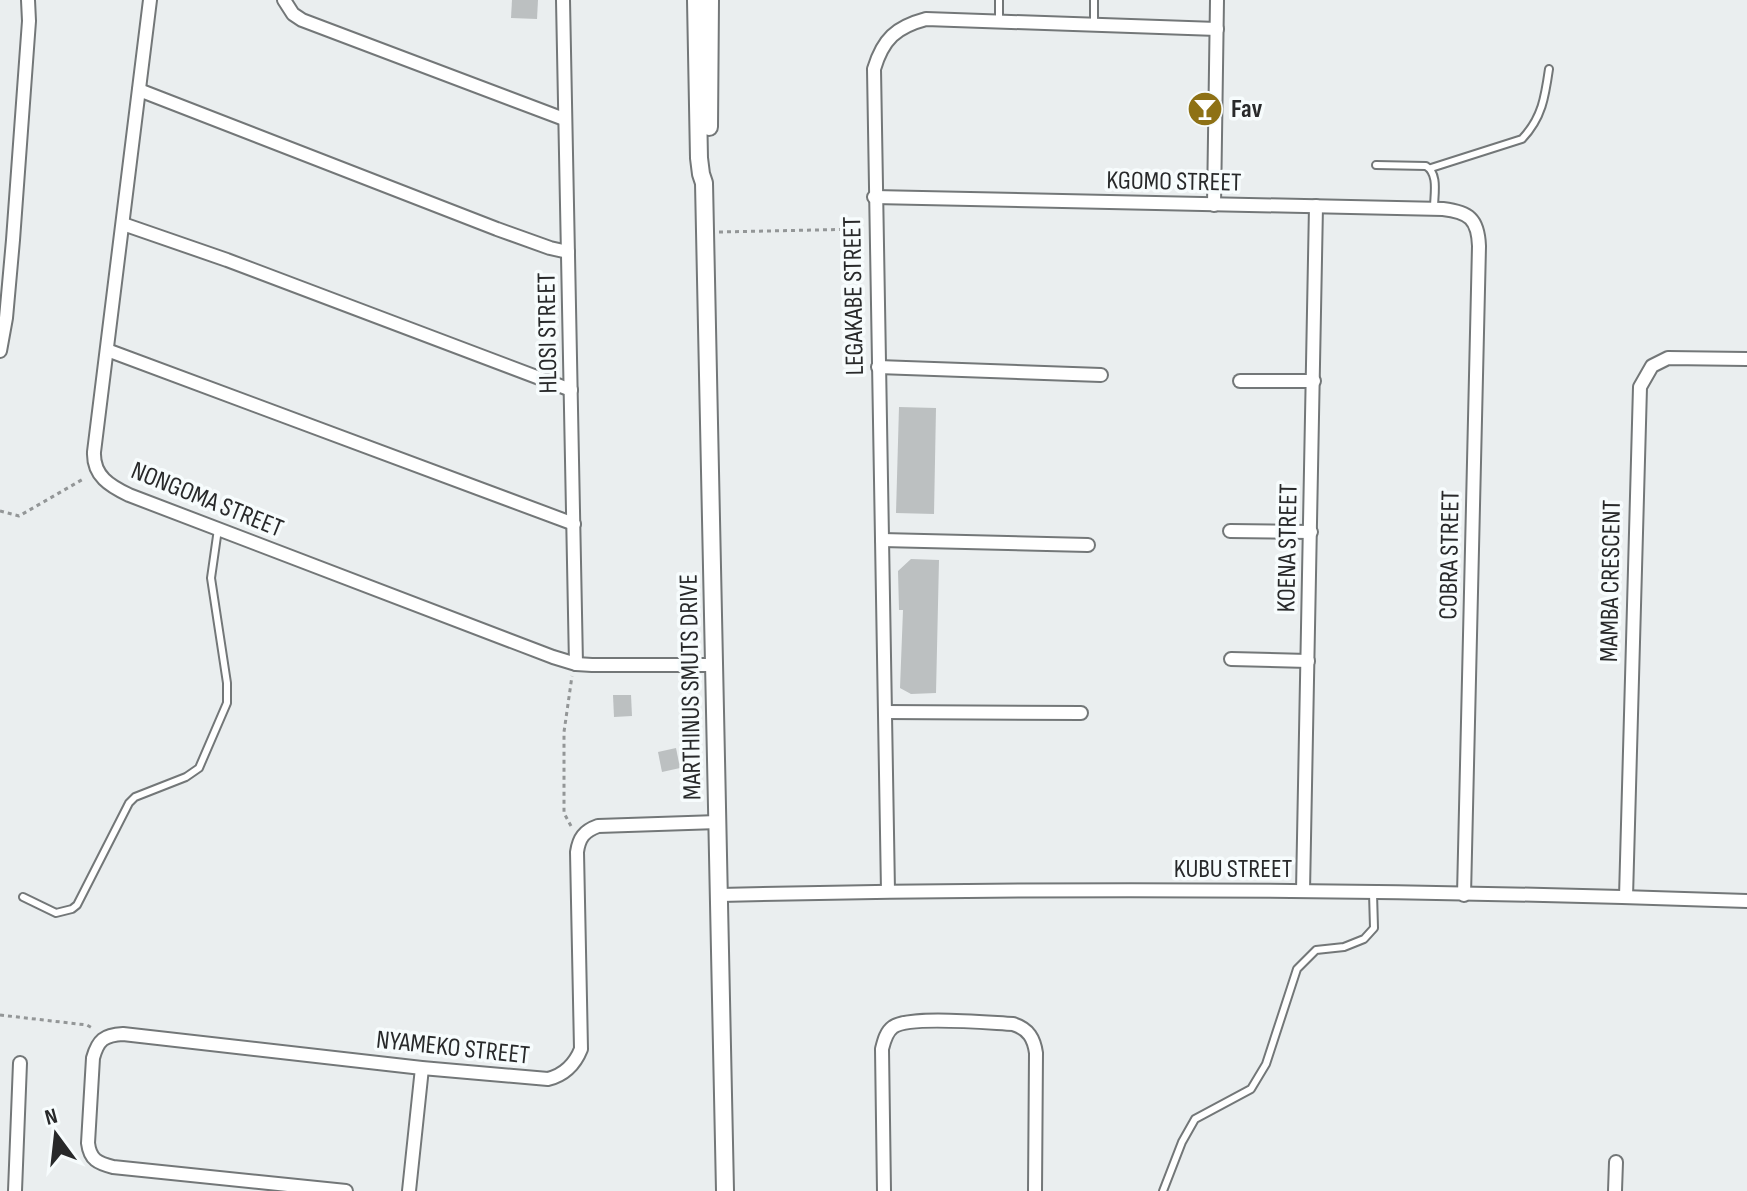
<svg xmlns="http://www.w3.org/2000/svg" width="1747" height="1191" font-family="'Sofia Sans Condensed',sans-serif">
	<style>
		.building { fill: #bcc0c1 }
		.lines { fill: none; stroke-linecap: round; stroke-linejoin: round }
		.service-casing { stroke: #737778; stroke-width: 10 }
		.minor-casing { stroke: #737778; stroke-width: 16 }
		.tertiary-casing { stroke: #737778; stroke-width: 20 }
		.path { stroke: #939697; stroke-width: 3; stroke-dasharray: 4 4; stroke-linecap: butt }
		.service { stroke: #fff; stroke-width: 6 }
		.minor { stroke: #fff; stroke-width: 12 }
		.tertiary { stroke: #fff; stroke-width: 16 }
		.labels { text-anchor: middle; dominant-baseline: central; stroke-width: 7; stroke-linejoin: round; paint-order: stroke }
		.poi-label { font-size: 26px; font-weight: bold; fill: #28292a; stroke: #f7fcfd; text-anchor: start }
		.street-label { font-size: 26px; fill: #28292a; stroke: #f7fcfd }
	</style>
	<rect width="100%" height="100%" fill="#eaeeef"/>
	<!-- building -->
	<g class="building">
		<polygon points="512,0 538,0 537,19 511,18"/>
		<polygon points="899,407 936,408 934,514 896,513"/>
		<polygon points="911,559 939,560 936,693 911,694 900,688 903,610 899,610 898,571"/>
		<polygon points="613,695 631,695 632,716 614,717"/>
		<polygon points="676,748 680,768 662,772 658,752"/>
	</g>
	<g class="lines">
		<defs>
			<g id="service">
				<polyline points="999,22 999,0"/>
				<polyline points="1094,24 1094,0"/>
				<path d="M1376,165L1426,166C1439,174 1434,194 1434,208"/>
				<path d="M1431,168L1522,139C1542,118 1545,97 1549,69"/>
				<polyline points="23,897 56,913 72,909 77,905 129,803 135,797 186,777 199,768 227,703 227,683 211,578 218,529"/>
				<polyline points="1163,1191 1182,1142 1195,1119 1251,1089 1266,1064 1297,969 1316,950 1344,947 1364,939 1374,928 1373,893"/>
			</g>
			<g id="minor">
				<path d="M150,0L94,452C93,476 110,486 129,495L553,657L576,664L592,665H714"/>
				<polyline points="284,0 293,14 302,20 564,119"/>
				<polyline points="563,0 576,664"/>
				<polyline points="139,90 497,229 550,248 568,252"/>
				<path d="M874,197L1443,209C1469,212 1478,219 1479,246L1464,895"/>
				<polyline points="1214,205 1217,0"/>
				<polyline points="123,224 227,260 571,390"/>
				<polyline points="107,350 574,524"/>
				<polyline points="0,351 6,318 13,240 29,21 28,0"/>
				<polyline points="878,367 1101,375"/>
				<polyline points="1240,381 1314,381"/>
				<polyline points="1230,531 1311,532"/>
				<polyline points="882,540 1088,545"/>
				<polyline points="1231,659 1308,661"/>
				<polyline points="885,712 1081,713"/>
				<path d="M888,891L874,69C883,39 896,27 926,19L1217,29"/>
				<polyline points="1303,891 1316,206"/>
				<path d="M720,895C1062,887 1405,889 1747,901"/>
				<polyline points="1626,897 1640,387 1652,366 1668,358 1747,359"/>
				<polyline points="15,1191 20,1063"/>
				<path d="M346,1191L113,1167C98,1163 90,1160 88,1143L93,1058C98,1040 104,1035 123,1034L422,1068L548,1079C564,1075 575,1064 581,1049L577,852C579,838 584,831 598,826L718,822"/>
				<polyline points="409,1191 422,1068"/>
				<path d="M884,1191L882,1049C884,1041 886,1032 893,1027C909,1015 990,1023 1013,1024C1029,1029 1034,1039 1036,1053L1035,1191"/>
				<polyline points="1615,1191 1616,1162"/>
			</g>
			<g id="tertiary">
				<polyline points="696,0 699,158 701,174 704,183 725,1191"/>
				<polyline points="709,127 710,0"/>
			</g>
		</defs>
		<!-- service casing -->
		<use href="#service" class="service-casing"/>
		<!-- minor casing -->
		<use href="#minor" class="minor-casing"/>
		<!-- tertiary casing -->
		<use href="#tertiary" class="tertiary-casing"/>
		<!-- path -->
		<g class="path">
			<polyline points="719,232 863,229"/>
			<polyline points="0,511 19,516 85,478"/>
			<polyline points="571,826 564,813 564,732 572,676"/>
			<polyline points="0,1015 87,1025 94,1029"/>
		</g>
		<!-- service -->
		<use href="#service" class="service"/>
		<!-- minor -->
		<use href="#minor" class="minor"/>
		<!-- tertiary -->
		<use href="#tertiary" class="tertiary"/>
	</g>
	<!-- icons -->
	<defs>
		<symbol id="bar-disc" viewBox="-11 -11 22 22"><circle r="9.5" fill="#8e7115" stroke="#f7fcfd"/><path d="M-6-5H6L.8 .8V4.5H3.5V6h-7V4.5H-.8V.8Z" fill="#fff"/></symbol>
	</defs>
	<g fill-rule="evenodd">
		<use href="#bar-disc" x="1185" y="89" width="40" height="40"/>
	</g>
	<g class="labels">
		<!-- poi labels -->
		<g class="poi-label">
			<text x="1231" y="109">Fav</text>
		</g>
		<!-- street labels -->
		<g class="street-label">
			<text transform="translate(1174 182) rotate(1)">KGOMO STREET</text>
			<text transform="translate(854 296) rotate(-91)">LEGAKABE STREET</text>
			<text transform="translate(548 333) rotate(-91)">HLOSI STREET</text>
			<text transform="translate(207 500) rotate(22)">NONGOMA STREET</text>
			<text transform="translate(1288 548) rotate(-89)">KOENA STREET</text>
			<text transform="translate(1450 555) rotate(-89)">COBRA STREET</text>
			<text transform="translate(1611 581) rotate(-89)">MAMBA CRESCENT</text>
			<text transform="translate(691 687) rotate(-91)">MARTHINUS SMUTS DRIVE</text>
			<text x="1233" y="869">KUBU STREET</text>
			<text transform="translate(453 1048) rotate(6)">NYAMEKO STREET</text>
		</g>
	</g>
	<!-- north arrow -->
	<g transform="translate(56 1135) rotate(345)" stroke="#f7fcfd" stroke-width="6" paint-order="stroke">
	<path d="M0-6L14 30L0 20L-14 30Z" fill="#28292a"/>
	<text y="-12" font-size="22" font-weight="bold" text-anchor="middle" fill="#28292a">N</text>
	</g>
</svg>
